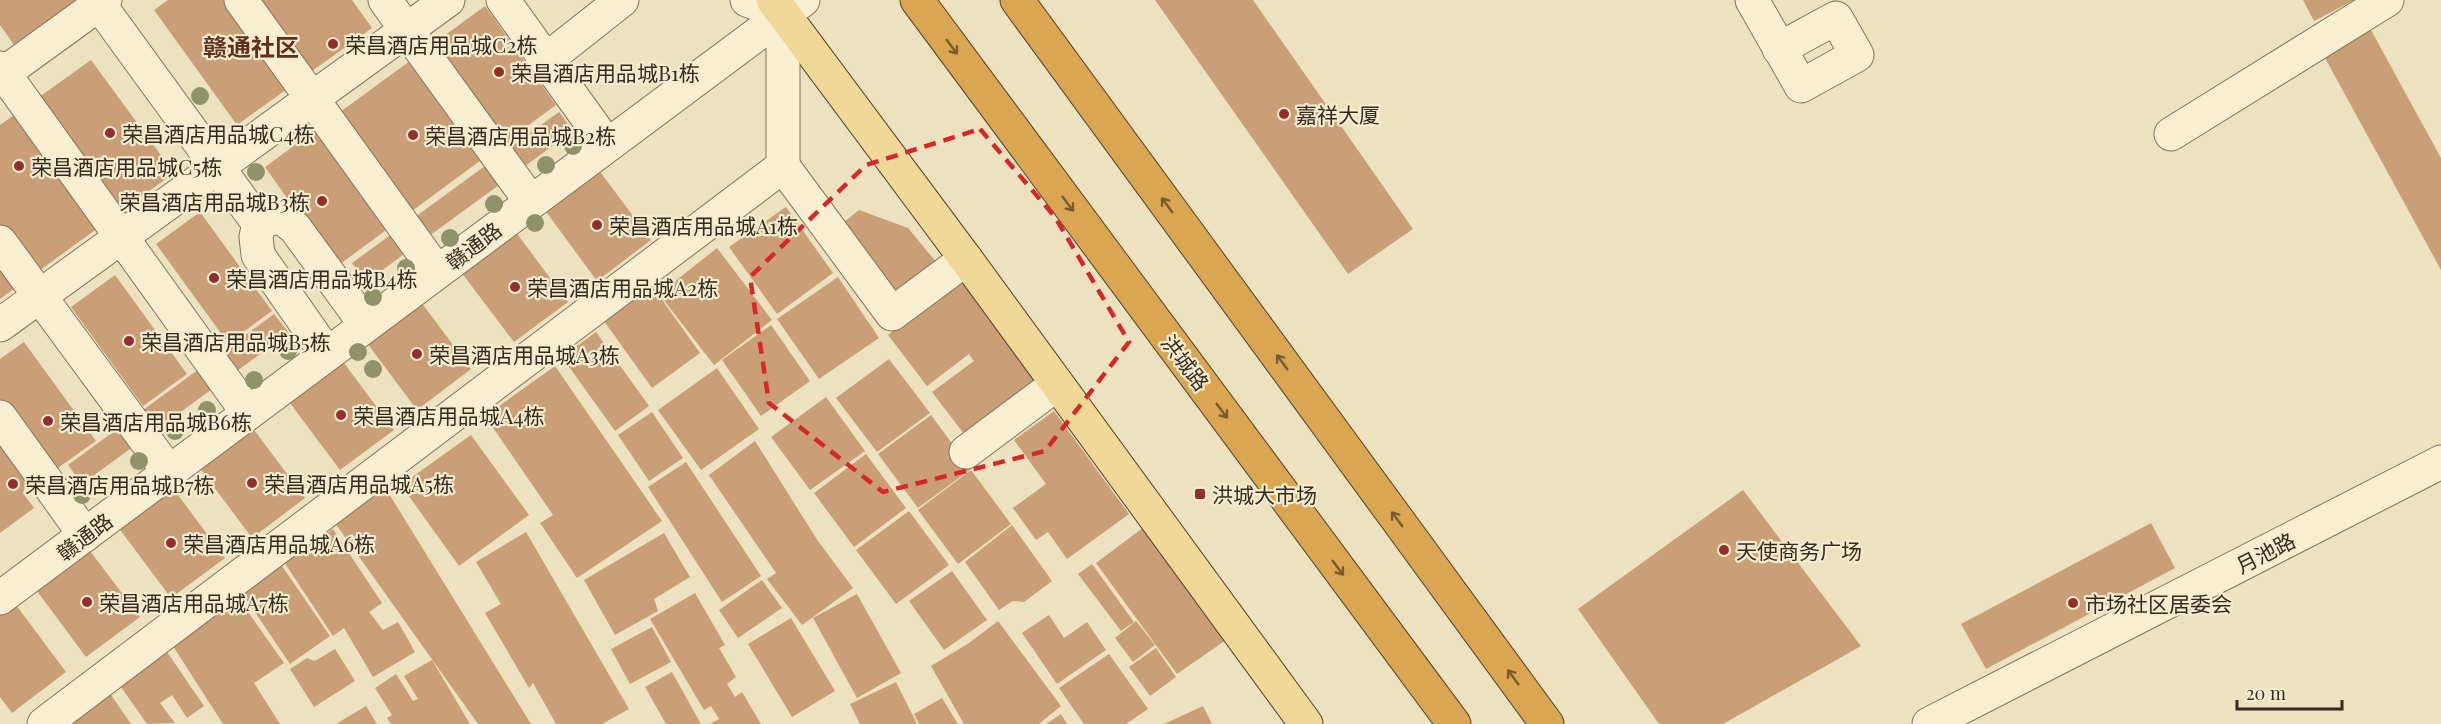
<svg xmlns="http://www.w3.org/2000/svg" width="2441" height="724" font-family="'Playfair Display','Noto Sans SC',serif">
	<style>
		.building { fill: #ca9e76 }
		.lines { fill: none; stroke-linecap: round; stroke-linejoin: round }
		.minor-casing { stroke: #857358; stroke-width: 35 }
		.major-casing { stroke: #53412d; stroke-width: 35 }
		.highway-casing { stroke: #53412d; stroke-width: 35 }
		.minor { stroke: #f8efd3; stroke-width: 33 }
		.major { stroke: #f0d998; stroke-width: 33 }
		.highway { stroke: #dba651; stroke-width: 33 }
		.tree { fill: #90926a }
		.oneway { stroke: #775c32 }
		.marked { fill: none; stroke: #d62828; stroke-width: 4.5; stroke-dasharray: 12 8; stroke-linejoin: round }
		.poi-dot { fill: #932f2a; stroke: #f4eccf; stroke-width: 2 }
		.labels { text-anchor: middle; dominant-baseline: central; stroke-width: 4.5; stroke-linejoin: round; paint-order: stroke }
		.poi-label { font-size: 21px; fill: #352a1d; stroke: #f4eccf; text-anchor: start }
		.street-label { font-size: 21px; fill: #352a1d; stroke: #f4eccf }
		.quarter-label { font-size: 24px; font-weight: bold; fill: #612f1d; stroke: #f4eccf }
	</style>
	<rect width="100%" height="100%" fill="#ede2c0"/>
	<!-- building -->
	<g class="building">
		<polygon points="0,0 86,0 17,49 0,25"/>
		<polygon points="168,0 352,0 372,28 237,125 154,10"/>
		<polygon points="1155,0 1253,0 1413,229 1348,274"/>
		<polygon points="2303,0 2354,0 2314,21"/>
		<polygon points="485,6 556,105 336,267 265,167"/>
		<polygon points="2366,21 2441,158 2441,270 2319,47"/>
		<polygon points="91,60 174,173 0,299 0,125"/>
		<polygon points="559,112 573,131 366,282 352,263"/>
		<polygon points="598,169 651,240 597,281 544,209"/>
		<polygon points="786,207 833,273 777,314 729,247"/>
		<polygon points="859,210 908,228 937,263 895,297 838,227"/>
		<polygon points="200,212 272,311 228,343 156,244"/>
		<polygon points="515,231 568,302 514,342 461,272"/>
		<polygon points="717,248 772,320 714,365 659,294"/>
		<polygon points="115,275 187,374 143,406 71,307"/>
		<polygon points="838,277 879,338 819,379 777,319"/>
		<polygon points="648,280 700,353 652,388 599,314"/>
		<polygon points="960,280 1038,386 967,438 932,392 974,361 969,354 927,386 888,335"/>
		<polygon points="418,298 471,369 417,410 364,339"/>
		<polygon points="274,314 289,333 82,484 68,465"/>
		<polygon points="771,325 810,381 761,416 722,360"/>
		<polygon points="596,332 649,406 615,431 562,357"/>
		<polygon points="24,342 96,441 52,472 0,401 0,359"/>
		<polygon points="341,359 394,430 340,470 287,399"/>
		<polygon points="889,359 930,413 877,452 836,398"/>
		<polygon points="555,366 662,521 577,578 540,523 553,515 485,416"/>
		<polygon points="717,368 759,429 701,470 658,410"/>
		<polygon points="826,397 865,451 810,490 771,437"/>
		<polygon points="1054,411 1129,514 1067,559 1048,532 1036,540 1013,508 1046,484 1014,440"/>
		<polygon points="652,412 683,458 649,481 618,435"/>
		<polygon points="931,415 971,469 918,508 878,454"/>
		<polygon points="252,427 305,498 252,538 199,467"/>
		<polygon points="0,435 28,475 23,493 34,508 0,533"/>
		<polygon points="471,435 529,515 459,566 401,485"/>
		<polygon points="755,441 818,541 853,588 802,625 767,579 776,573 709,475"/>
		<polygon points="866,454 906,508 854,547 814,493"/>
		<polygon points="686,462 761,576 722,602 648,487"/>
		<polygon points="971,470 1011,524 958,564 918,510"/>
		<polygon points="172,487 225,558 171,598 118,527"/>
		<polygon points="386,489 531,724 478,724 335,523"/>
		<polygon points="1743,490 1861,646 1723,724 1659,724 1578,609"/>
		<polygon points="909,511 949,565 896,604 856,550"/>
		<polygon points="2151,523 2175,568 1986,669 1961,624"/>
		<polygon points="1012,525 1052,581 1024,602 1013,601 999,610 965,562"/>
		<polygon points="1144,527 1226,640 1177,674 1096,563"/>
		<polygon points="333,529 382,603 369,612 383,630 398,622 415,652 373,677 344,628 333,636 284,562"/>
		<polygon points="526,532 629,709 602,724 556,724 533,683 529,688 485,613 501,604 476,562"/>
		<polygon points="664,533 690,577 654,599 658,611 615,635 584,580"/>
		<polygon points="87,547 140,617 86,657 34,587"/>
		<polygon points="280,563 330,636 290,664 240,590"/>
		<polygon points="1092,564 1134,622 1121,631 1078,574"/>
		<polygon points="952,571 987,620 944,650 909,601"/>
		<polygon points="762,580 782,608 738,638 719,610"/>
		<polygon points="695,593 725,645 719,648 736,677 727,684 735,697 742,692 761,724 710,724 719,719 711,706 704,710 650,619"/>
		<polygon points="857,594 901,673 857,698 813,618"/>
		<polygon points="236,595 284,663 254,683 280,724 223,724 171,643"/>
		<polygon points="13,601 66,672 12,713 0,697 0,611"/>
		<polygon points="1049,615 1064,638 1087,622 1106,650 1057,684 1022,633"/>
		<polygon points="791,618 835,691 792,717 748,644"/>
		<polygon points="998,621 1061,706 1039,724 964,724 931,666 969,643"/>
		<polygon points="1136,621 1155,645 1133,662 1115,638"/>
		<polygon points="652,627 671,662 630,684 611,649"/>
		<polygon points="163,646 204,706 187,718 172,695 160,703 175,723 147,724 116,680"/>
		<polygon points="1156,648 1176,677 1150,696 1129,667"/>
		<polygon points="335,649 355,681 314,707 290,669 307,658 315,661"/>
		<polygon points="1109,654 1148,709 1126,724 1084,724 1059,688"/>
		<polygon points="432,660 470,724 391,724 387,718 392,715 375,688 396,674 413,701 418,699 404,676"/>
		<polygon points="672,672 701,724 666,724 645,687"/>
		<polygon points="896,682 917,724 860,724 850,704"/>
		<polygon points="105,686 131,724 65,724"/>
		<polygon points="942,698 958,724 919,724 914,714"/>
		<polygon points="366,706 377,724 336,724"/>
		<polygon points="1203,706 1212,724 1164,724"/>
		<polygon points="1061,714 1067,724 1046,724"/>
	</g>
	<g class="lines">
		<defs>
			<g id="minor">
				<polyline points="241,0 437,272"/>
				<polyline points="385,0 531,202"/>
				<polyline points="503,0 607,145"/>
				<polyline points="1752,0 1801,86 1857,55 1836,18 1779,49"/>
				<polyline points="99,4 259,224"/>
				<polyline points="546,60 622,0"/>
				<polyline points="0,68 248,413"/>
				<polyline points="0,76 105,0"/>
				<polyline points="2171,134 2387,0"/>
				<polyline points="783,166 892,314 966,259"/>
				<polyline points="0,242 169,472"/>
				<polyline points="0,325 448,0"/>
				<polyline points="327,354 258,255 256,237 259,224 270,219 281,217 295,228 366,325"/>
				<polyline points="0,417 85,535"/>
				<polyline points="966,452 1057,384"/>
				<polyline points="0,598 803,0"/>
				<polyline points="44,724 783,166 783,14 747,0"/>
				<polyline points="1929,724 2441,462"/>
			</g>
			<polyline id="major" points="773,0 966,259 1306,724"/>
			<g id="highway">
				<polyline points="917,0 1454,724"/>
				<polyline points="1017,0 1547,724"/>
			</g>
		</defs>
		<!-- minor casing -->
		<use href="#minor" class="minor-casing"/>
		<!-- major casing -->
		<use href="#major" class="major-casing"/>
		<!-- highway casing -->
		<use href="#highway" class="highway-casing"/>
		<!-- minor -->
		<use href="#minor" class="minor"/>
		<!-- major -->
		<use href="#major" class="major"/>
		<!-- highway -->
		<use href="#highway" class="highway"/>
	</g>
	<!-- trees -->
	<g class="tree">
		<circle cx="200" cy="96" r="9"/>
		<circle cx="573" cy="146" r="9"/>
		<circle cx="546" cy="165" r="9"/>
		<circle cx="256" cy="172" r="9"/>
		<circle cx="494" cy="204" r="9"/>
		<circle cx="535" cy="223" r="9"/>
		<circle cx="450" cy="238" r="9"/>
		<circle cx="406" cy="268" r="9"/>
		<circle cx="373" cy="297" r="9"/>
		<circle cx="288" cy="351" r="9"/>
		<circle cx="358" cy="352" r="9"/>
		<circle cx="373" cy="369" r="9"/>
		<circle cx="254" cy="380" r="9"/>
		<circle cx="207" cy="410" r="9"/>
		<circle cx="175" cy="431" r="9"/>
		<circle cx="139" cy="461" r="9"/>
		<circle cx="82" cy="495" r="9"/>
	</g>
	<!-- one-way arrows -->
	<defs><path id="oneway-shaft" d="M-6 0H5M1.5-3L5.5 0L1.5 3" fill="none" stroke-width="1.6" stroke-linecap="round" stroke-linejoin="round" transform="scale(1.5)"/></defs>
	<g class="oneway">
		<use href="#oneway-shaft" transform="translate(952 47) rotate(53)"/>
		<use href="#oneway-shaft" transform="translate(1068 204) rotate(53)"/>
		<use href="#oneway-shaft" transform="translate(1167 205) rotate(-126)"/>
		<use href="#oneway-shaft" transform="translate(1282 362) rotate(-126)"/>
		<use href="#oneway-shaft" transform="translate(1222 411) rotate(53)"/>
		<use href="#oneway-shaft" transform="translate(1397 519) rotate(-126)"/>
		<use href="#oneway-shaft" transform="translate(1338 568) rotate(53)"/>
		<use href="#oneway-shaft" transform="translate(1513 677) rotate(-126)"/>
	</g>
	<!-- marked area -->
	<path class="marked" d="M980,129L1055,217L1129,342L1045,451L883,492L769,403L750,277L866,165Z"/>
	<!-- markers -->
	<g class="poi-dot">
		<circle cx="333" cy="44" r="6"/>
		<circle cx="499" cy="72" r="6"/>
		<circle cx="1284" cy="114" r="6"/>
		<circle cx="110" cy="133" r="6"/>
		<circle cx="413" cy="135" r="6"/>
		<circle cx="19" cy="166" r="6"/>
		<circle cx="322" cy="201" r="6"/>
		<circle cx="597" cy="225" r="6"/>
		<circle cx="214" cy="278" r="6"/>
		<circle cx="515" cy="287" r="6"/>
		<circle cx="129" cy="341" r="6"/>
		<circle cx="417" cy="354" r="6"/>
		<circle cx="341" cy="415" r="6"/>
		<circle cx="48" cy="421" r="6"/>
		<circle cx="252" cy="483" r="6"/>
		<circle cx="13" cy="484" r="6"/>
		<rect x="1194" y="488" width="12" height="12" rx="3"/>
		<circle cx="171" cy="543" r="6"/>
		<circle cx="1724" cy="550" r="6"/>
		<circle cx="87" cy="602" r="6"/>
		<circle cx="2073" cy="603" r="6"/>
	</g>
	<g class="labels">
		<!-- poi labels -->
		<g class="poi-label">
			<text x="345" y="44">荣昌酒店用品城C2栋</text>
			<text x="511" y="72">荣昌酒店用品城B1栋</text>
			<text x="1296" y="114">嘉祥大厦</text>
			<text x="122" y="133">荣昌酒店用品城C4栋</text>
			<text x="425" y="135">荣昌酒店用品城B2栋</text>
			<text x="31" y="166">荣昌酒店用品城C5栋</text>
			<text x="310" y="201" text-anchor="end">荣昌酒店用品城B3栋</text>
			<text x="609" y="225">荣昌酒店用品城A1栋</text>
			<text x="226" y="278">荣昌酒店用品城B4栋</text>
			<text x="527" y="287">荣昌酒店用品城A2栋</text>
			<text x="141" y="341">荣昌酒店用品城B5栋</text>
			<text x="429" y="354">荣昌酒店用品城A3栋</text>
			<text x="353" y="415">荣昌酒店用品城A4栋</text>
			<text x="60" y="421">荣昌酒店用品城B6栋</text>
			<text x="264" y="483">荣昌酒店用品城A5栋</text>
			<text x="25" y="484">荣昌酒店用品城B7栋</text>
			<text x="1212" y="494">洪城大市场</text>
			<text x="183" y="543">荣昌酒店用品城A6栋</text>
			<text x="1736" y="550">天使商务广场</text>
			<text x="99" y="602">荣昌酒店用品城A7栋</text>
			<text x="2085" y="603">市场社区居委会</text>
		</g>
		<!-- street labels -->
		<g class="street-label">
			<text transform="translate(473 245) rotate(-37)">赣通路</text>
			<text transform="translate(1186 362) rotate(53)">洪城路</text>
			<text transform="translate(84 536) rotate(-37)">赣通路</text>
			<text transform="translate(2265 552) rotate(-27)">月池路</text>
		</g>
		<!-- quarter labels -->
		<g class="quarter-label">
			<text x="251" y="46">赣通社区</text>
		</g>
	</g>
	<!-- scale -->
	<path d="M2237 700v9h105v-9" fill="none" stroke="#352a1d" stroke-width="3"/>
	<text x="2246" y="700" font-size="18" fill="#352a1d" stroke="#f4eccf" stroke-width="4.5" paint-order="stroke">20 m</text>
</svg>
